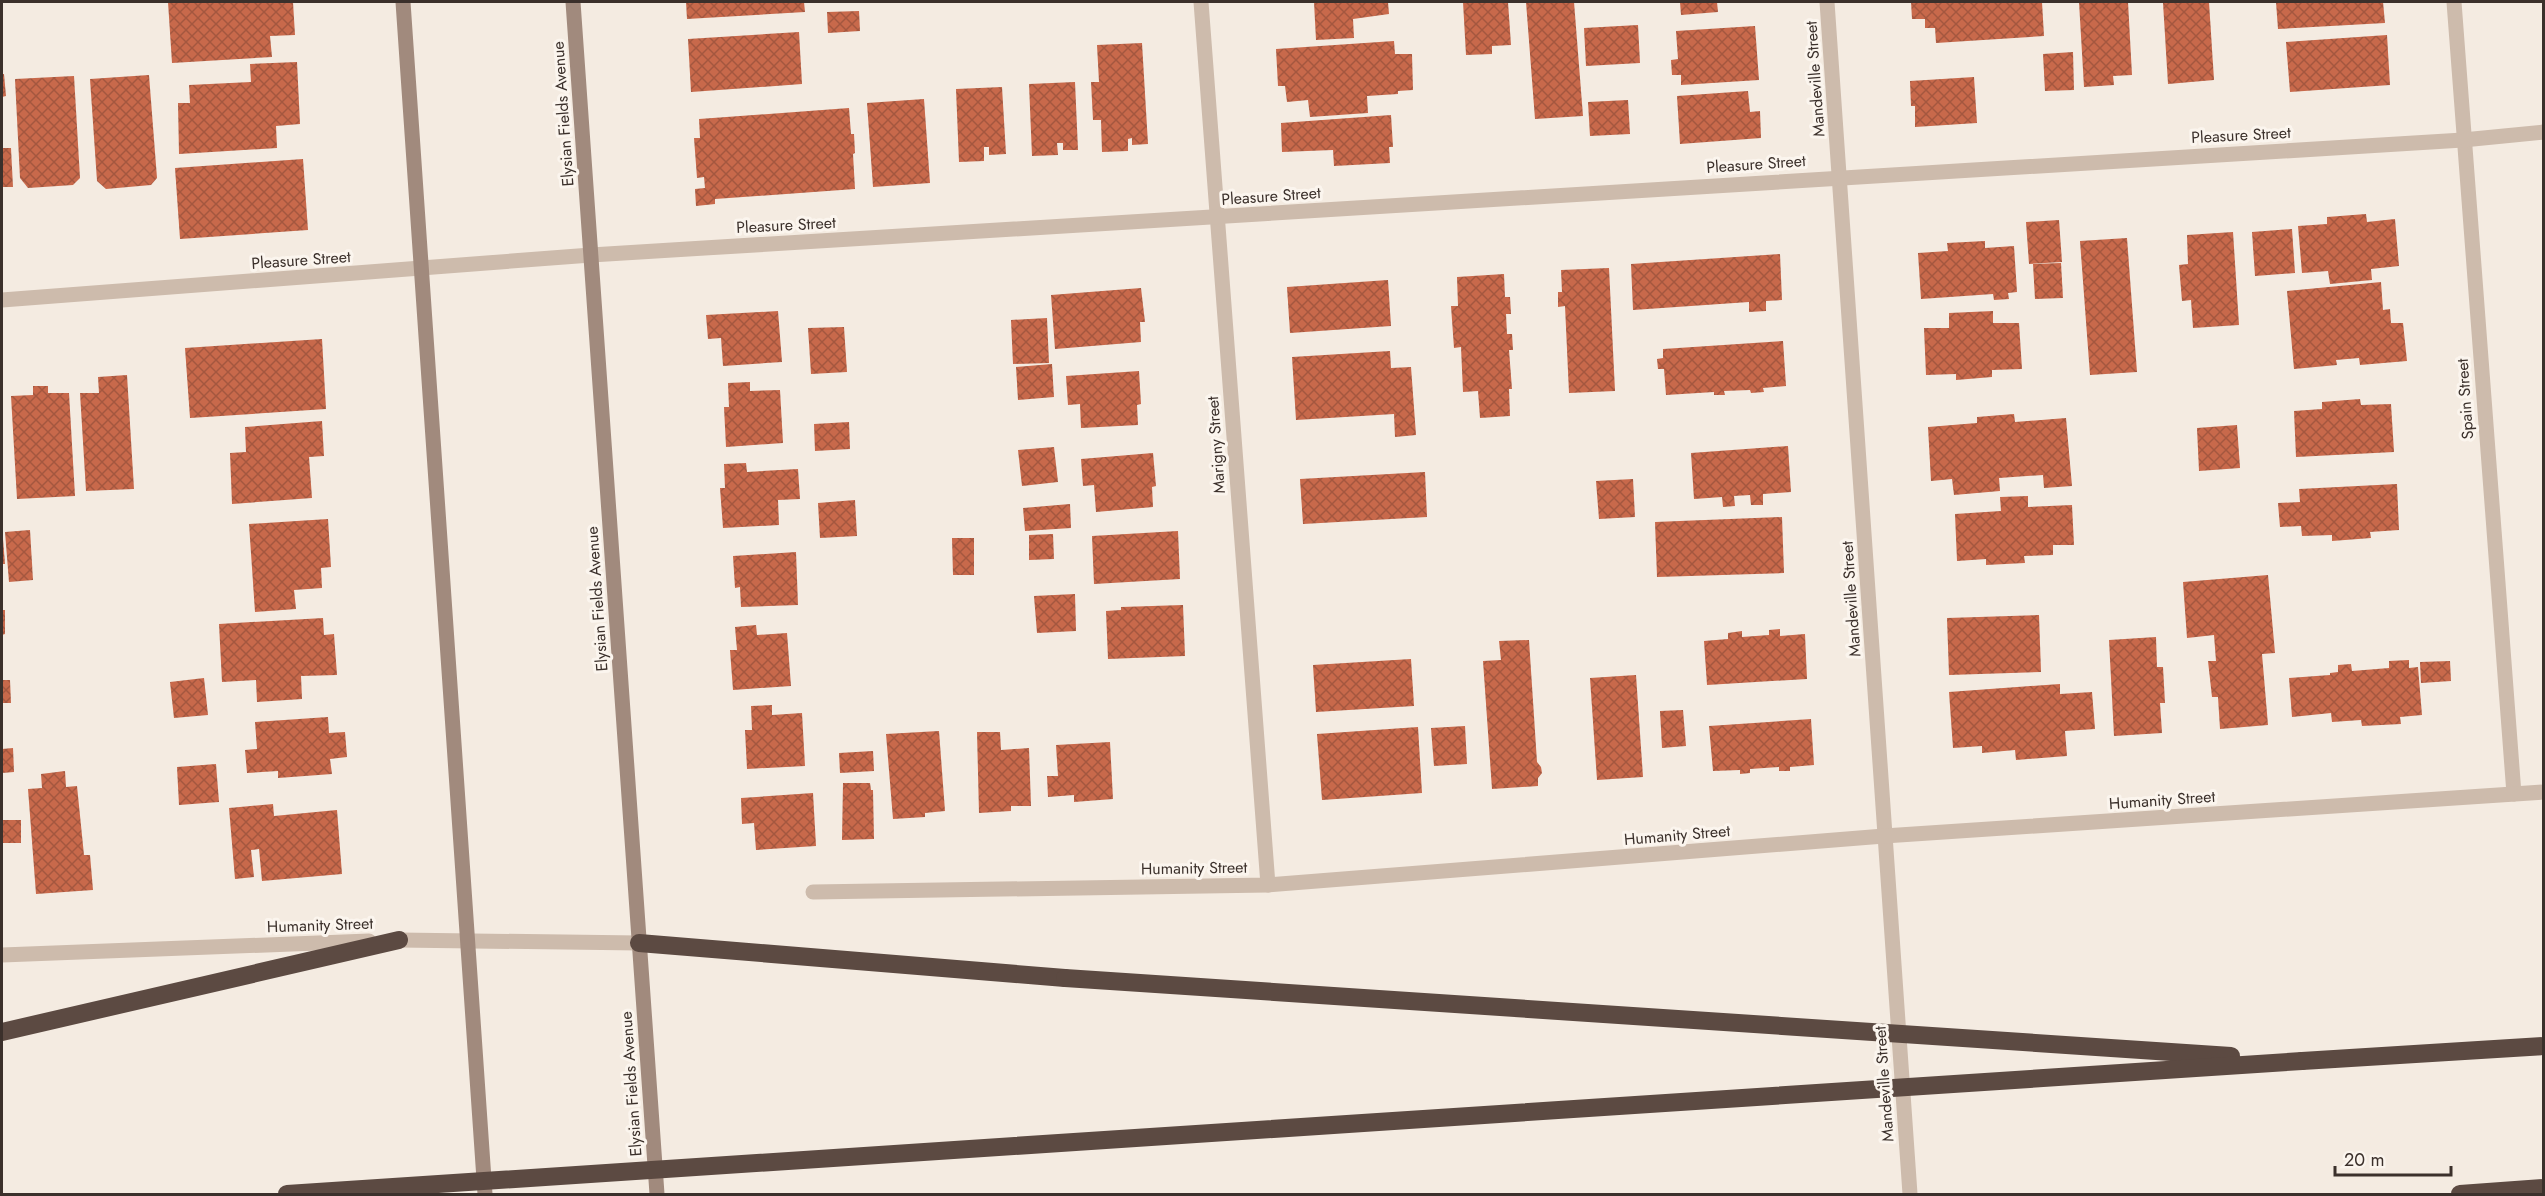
<svg xmlns="http://www.w3.org/2000/svg" width="2545" height="1196" font-family="Jost,sans-serif">
	<style>
		.building { fill: url(#building-cross-hatch) }
		.lines { fill: none; stroke-linecap: round; stroke-linejoin: round }
		.minor { stroke: #cdbbac; stroke-width: 15 }
		.tertiary { stroke: #cdbbac; stroke-width: 15 }
		.secondary { stroke: #a18a7d; stroke-width: 15 }
		.motorway { stroke: #5c4a42; stroke-width: 18 }
		.motorway-bridge { stroke: #5c4a42; stroke-width: 18 }
		.labels { text-anchor: middle; dominant-baseline: central; stroke-width: 6; stroke-linejoin: round; paint-order: stroke }
		.street-label { font-size: 16px; fill: #3b302b; stroke: #fbf5ee }
	</style>
	<defs>
		<pattern id="building-cross-hatch" width="8" height="8" patternUnits="userSpaceOnUse" patternTransform="scale(1.5)"><rect width="8" height="8" fill="#c8694b"/><path d="M0 0l8 8M0 8l8-8" fill="none" stroke="#a4573f"/></pattern>
	</defs>
	<rect width="100%" height="100%" fill="#f4ebe1"/>
	<!-- building -->
	<g class="building">
		<polygon points="168,2 293,2 295,35 270,36 272,57 172,63"/>
		<polygon points="686,2 804,2 805,12 687,19"/>
		<polygon points="1314,2 1388,2 1389,14 1353,19 1354,38 1316,40"/>
		<polygon points="1463,2 1508,2 1511,45 1492,46 1492,54 1466,55"/>
		<polygon points="1526,2 1574,2 1583,116 1535,119"/>
		<polygon points="1680,2 1717,2 1718,12 1681,15"/>
		<polygon points="1911,2 2042,2 2044,36 1936,43 1935,28 1925,28 1925,19 1912,19"/>
		<polygon points="2079,2 2128,2 2132,75 2113,76 2114,85 2084,87"/>
		<polygon points="2173,2 2209,2 2214,80 2168,84 2163,3"/>
		<polygon points="2276,2 2383,2 2385,23 2278,29"/>
		<polygon points="859,11 860,31 828,33 827,12"/>
		<polygon points="1638,25 1640,63 1586,66 1584,28"/>
		<polygon points="1755,26 1759,80 1681,85 1681,75 1672,75 1671,60 1678,59 1676,31"/>
		<polygon points="799,32 802,84 691,92 688,39"/>
		<polygon points="2387,35 2390,85 2290,92 2286,42"/>
		<polygon points="1394,41 1395,54 1412,54 1413,90 1398,91 1398,94 1367,96 1368,113 1310,117 1308,100 1287,102 1285,86 1278,86 1276,49"/>
		<polygon points="1142,43 1148,144 1132,145 1132,138 1128,139 1128,151 1102,152 1101,120 1093,120 1091,82 1099,82 1097,45"/>
		<polygon points="2073,52 2074,90 2045,91 2043,54"/>
		<polygon points="297,62 300,124 276,126 277,148 179,154 178,103 190,103 189,85 251,82 250,64"/>
		<polygon points="2,74 4,74 6,96 2,97"/>
		<polygon points="149,75 157,178 151,185 106,189 97,181 90,79"/>
		<polygon points="74,76 80,178 73,185 28,188 20,178 15,79"/>
		<polygon points="1974,77 1977,123 1915,127 1915,106 1911,106 1910,81"/>
		<polygon points="1075,82 1078,150 1063,150 1063,143 1057,143 1058,155 1032,156 1029,84"/>
		<polygon points="1002,87 1006,154 989,155 989,147 984,147 984,161 959,162 956,89"/>
		<polygon points="1748,91 1750,112 1760,111 1761,138 1680,144 1677,96"/>
		<polygon points="924,99 930,183 873,187 867,103"/>
		<polygon points="1628,100 1630,134 1590,136 1588,102"/>
		<polygon points="849,108 851,134 854,134 855,153 853,154 855,189 715,199 715,204 696,206 695,189 705,188 704,177 697,178 694,138 700,138 699,119"/>
		<polygon points="1391,115 1393,147 1389,147 1390,163 1334,166 1333,150 1282,152 1281,123"/>
		<polygon points="2,148 11,148 13,187 2,187"/>
		<polygon points="303,159 308,230 180,239 175,168"/>
		<polygon points="2366,214 2367,222 2395,219 2399,266 2371,269 2372,280 2330,284 2328,271 2302,273 2298,226 2327,224 2327,217"/>
		<polygon points="2059,220 2062,262 2029,264 2026,222"/>
		<polygon points="2292,229 2295,273 2255,276 2252,232"/>
		<polygon points="2233,232 2239,325 2193,328 2191,300 2182,301 2179,265 2188,264 2187,235"/>
		<polygon points="2127,238 2137,372 2090,375 2080,241"/>
		<polygon points="1985,241 1985,248 2014,246 2017,292 2008,293 2009,299 1994,300 1993,294 1921,299 1918,253 1948,251 1947,243"/>
		<polygon points="1780,254 1782,300 1766,301 1766,311 1749,312 1749,302 1633,310 1631,264"/>
		<polygon points="2061,263 2063,298 2035,299 2033,264"/>
		<polygon points="1609,268 1615,391 1569,393 1565,306 1558,307 1558,292 1562,292 1561,270"/>
		<polygon points="1504,274 1505,297 1510,297 1511,314 1506,314 1507,334 1512,334 1513,350 1509,350 1512,389 1509,389 1510,416 1480,418 1478,391 1463,392 1461,347 1454,348 1451,306 1458,306 1457,277"/>
		<polygon points="1388,280 1391,326 1290,333 1287,287"/>
		<polygon points="2381,282 2383,310 2390,309 2391,323 2403,323 2407,361 2360,365 2359,358 2336,360 2337,365 2294,369 2287,291"/>
		<polygon points="1141,288 1145,322 1140,322 1141,342 1055,349 1051,295"/>
		<polygon points="778,311 782,362 723,366 721,338 708,339 706,315"/>
		<polygon points="1993,311 1993,323 2019,323 2022,369 1992,370 1992,377 1956,380 1956,374 1926,375 1924,328 1949,328 1949,313"/>
		<polygon points="1047,318 1049,363 1013,364 1011,320"/>
		<polygon points="844,327 847,372 811,374 808,328"/>
		<polygon points="322,339 326,409 190,418 185,348"/>
		<polygon points="1783,341 1786,386 1763,388 1764,392 1751,393 1750,390 1724,391 1725,395 1714,395 1714,392 1666,395 1664,369 1658,369 1657,359 1663,358 1663,349"/>
		<polygon points="1390,351 1391,368 1411,367 1416,435 1395,437 1394,414 1296,420 1292,357"/>
		<polygon points="1052,364 1054,397 1018,400 1016,367"/>
		<polygon points="1139,371 1141,404 1137,405 1138,425 1081,428 1080,404 1068,405 1066,376"/>
		<polygon points="127,375 134,489 86,491 80,393 99,393 98,377"/>
		<polygon points="750,382 750,391 780,390 783,443 726,447 724,407 729,407 728,383"/>
		<polygon points="33,386 48,386 48,393 69,393 75,496 17,499 11,396 33,395"/>
		<polygon points="2360,399 2361,405 2391,404 2394,452 2296,457 2294,411 2322,409 2322,402"/>
		<polygon points="2014,414 2015,422 2066,418 2072,486 2044,488 2043,475 1999,478 2000,491 1954,495 1952,479 1931,481 1928,427 1977,423 1977,417"/>
		<polygon points="322,421 324,456 309,457 312,498 232,504 230,453 246,452 245,427"/>
		<polygon points="849,422 850,449 815,451 814,424"/>
		<polygon points="2237,425 2240,468 2199,471 2197,428"/>
		<polygon points="1788,446 1791,492 1763,494 1763,505 1751,505 1750,495 1734,496 1735,506 1723,507 1722,497 1694,499 1691,453"/>
		<polygon points="1054,447 1058,482 1022,486 1018,450"/>
		<polygon points="1153,453 1156,486 1152,487 1153,507 1096,512 1094,485 1083,486 1081,459"/>
		<polygon points="746,463 747,472 798,469 800,499 778,500 779,525 723,528 720,488 725,488 724,464"/>
		<polygon points="1425,472 1427,517 1303,524 1300,479"/>
		<polygon points="1633,479 1635,517 1599,519 1596,481"/>
		<polygon points="2397,484 2399,530 2370,532 2371,538 2332,541 2332,535 2302,536 2301,526 2280,527 2278,503 2300,502 2299,489"/>
		<polygon points="2028,496 2028,507 2072,505 2074,545 2053,545 2053,555 2024,556 2025,563 1986,565 1986,559 1957,561 1955,514 2001,511 2000,497"/>
		<polygon points="855,500 857,536 820,538 818,503"/>
		<polygon points="1070,504 1071,528 1025,531 1023,508"/>
		<polygon points="1782,517 1784,573 1657,577 1655,522"/>
		<polygon points="328,519 331,567 321,568 322,588 294,590 296,609 255,612 249,524"/>
		<polygon points="30,530 33,580 9,582 5,532"/>
		<polygon points="1178,531 1180,579 1094,584 1092,536"/>
		<polygon points="1053,534 1054,559 1029,560 1029,535"/>
		<polygon points="952,538 974,538 974,575 953,575"/>
		<polygon points="2,539 3,539 5,564 2,564"/>
		<polygon points="796,552 798,605 741,607 740,587 735,588 733,556"/>
		<polygon points="2268,575 2275,653 2262,654 2268,725 2220,729 2218,697 2212,697 2208,661 2216,661 2214,635 2187,638 2183,582"/>
		<polygon points="1075,594 1076,631 1037,633 1034,596"/>
		<polygon points="1183,605 1185,656 1108,659 1106,611 1121,610 1121,607"/>
		<polygon points="2,610 5,610 5,634 2,635"/>
		<polygon points="2039,615 2041,672 1949,675 1947,618"/>
		<polygon points="323,618 324,635 334,634 337,675 301,676 302,699 257,702 256,680 222,682 219,624"/>
		<polygon points="756,625 757,635 787,633 791,686 733,690 730,650 737,650 735,627"/>
		<polygon points="1780,629 1780,636 1805,634 1807,679 1707,685 1704,641 1728,639 1728,633 1742,631 1742,637 1769,635 1769,630"/>
		<polygon points="2156,637 2157,667 2163,667 2165,703 2160,703 2162,733 2114,736 2109,640"/>
		<polygon points="1529,640 1537,762 1541,767 1542,773 1538,778 1538,786 1492,789 1483,661 1501,660 1499,641"/>
		<polygon points="1411,659 1414,706 1316,712 1313,665"/>
		<polygon points="2409,660 2409,668 2418,667 2422,715 2400,717 2401,724 2362,726 2361,720 2332,722 2331,713 2292,717 2289,678 2330,675 2330,673 2338,672 2338,665 2351,664 2352,671 2389,668 2389,661"/>
		<polygon points="2450,661 2451,681 2421,683 2420,662"/>
		<polygon points="1636,675 1643,777 1597,780 1590,678"/>
		<polygon points="204,678 208,715 174,718 170,682"/>
		<polygon points="2,680 10,680 11,703 2,703"/>
		<polygon points="2060,684 2060,694 2092,692 2095,729 2065,731 2067,756 2016,760 2015,750 1982,753 1982,746 1953,748 1949,692"/>
		<polygon points="772,705 772,715 802,713 805,766 747,769 745,730 752,730 751,706"/>
		<polygon points="1683,710 1686,746 1662,748 1660,711"/>
		<polygon points="328,717 329,733 345,732 347,757 330,759 332,774 278,778 278,771 247,773 245,750 257,749 255,722"/>
		<polygon points="1811,719 1814,765 1790,767 1790,771 1779,771 1779,767 1750,769 1750,773 1740,774 1740,770 1713,771 1709,726"/>
		<polygon points="1465,726 1467,764 1434,766 1431,728"/>
		<polygon points="1418,727 1422,793 1322,800 1317,734"/>
		<polygon points="939,731 945,811 925,813 925,817 893,819 886,734"/>
		<polygon points="977,732 1000,732 1001,750 1029,748 1031,806 1011,806 1011,811 979,813"/>
		<polygon points="1110,742 1113,799 1074,802 1074,795 1048,797 1047,776 1058,776 1056,745"/>
		<polygon points="13,748 14,772 2,773 2,749"/>
		<polygon points="873,751 874,771 840,773 839,753"/>
		<polygon points="216,764 219,802 179,805 177,767"/>
		<polygon points="65,771 66,787 77,786 84,855 90,855 93,890 36,894 28,789 42,788 41,774"/>
		<polygon points="843,783 870,783 871,790 873,790 874,839 842,840"/>
		<polygon points="813,793 816,846 756,850 754,823 742,824 741,798"/>
		<polygon points="273,804 274,816 337,810 342,874 262,881 259,849 251,850 254,877 235,879 229,808"/>
		<rect x="2" y="820" width="19" height="23"/>
	</g>
	<g class="lines">
		<!-- minor -->
		<g class="minor">
			<polyline points="1201,2 1268,885"/>
			<polyline points="1827,2 1910,1194"/>
			<polyline points="2454,2 2514,794"/>
			<polyline points="2,300 591,255 2463,140 2544,132"/>
			<polyline points="813,892 1268,885 1884,836 2544,792"/>
			<polyline points="2,955 369,941"/>
		</g>
		<!-- tertiary -->
		<polyline class="tertiary" points="399,940 639,943"/>
		<!-- secondary -->
		<g class="secondary">
			<polyline points="403,2 485,1194"/>
			<polyline points="573,2 657,1194"/>
		</g>
		<!-- motorway -->
		<g class="motorway">
			<polyline points="639,943 1065,978"/>
			<polyline points="2,1032 399,940"/>
			<polyline points="2302,1061 2544,1046"/>
			<polyline points="2460,1194 2544,1188"/>
		</g>
		<!-- motorway-bridge -->
		<g class="motorway-bridge">
			<polyline points="1065,978 2231,1056"/>
			<polyline points="287,1194 2302,1061"/>
		</g>
	</g>
	<g class="labels">
		<!-- street labels -->
		<g class="street-label">
			<text transform="translate(1815 79) rotate(-94)">Mandeville Street</text>
			<text transform="translate(563 114) rotate(-94)">Elysian Fields Avenue</text>
			<text transform="translate(2241 135) rotate(-3)">Pleasure Street</text>
			<text transform="translate(1756 164) rotate(-4)">Pleasure Street</text>
			<text transform="translate(1271 196) rotate(-4)">Pleasure Street</text>
			<text transform="translate(786 225) rotate(-3)">Pleasure Street</text>
			<text transform="translate(301 260) rotate(-4)">Pleasure Street</text>
			<text transform="translate(2465 399) rotate(-94)">Spain Street</text>
			<text transform="translate(1216 445) rotate(-94)">Marigny Street</text>
			<text transform="translate(597 599) rotate(-94)">Elysian Fields Avenue</text>
			<text transform="translate(1851 599) rotate(-94)">Mandeville Street</text>
			<text transform="translate(2162 800) rotate(-4)">Humanity Street</text>
			<text transform="translate(1677 835) rotate(-5)">Humanity Street</text>
			<text transform="translate(1194 868) rotate(-1)">Humanity Street</text>
			<text transform="translate(320 925) rotate(-2)">Humanity Street</text>
			<text transform="translate(631 1084) rotate(-94)">Elysian Fields Avenue</text>
			<text transform="translate(1884 1084) rotate(-94)">Mandeville Street</text>
		</g>
	</g>
	<!-- border -->
	<rect width="2545" height="1196" fill="none" stroke="#3b302b" stroke-width="6"/>
	<!-- scale -->
	<path d="M2335 1166v9h116v-9" fill="none" stroke="#3b302b" stroke-width="3"/>
	<text x="2344" y="1166" font-size="18" fill="#3b302b" stroke="#fbf5ee" stroke-width="4.5" paint-order="stroke">20 m</text>
</svg>
